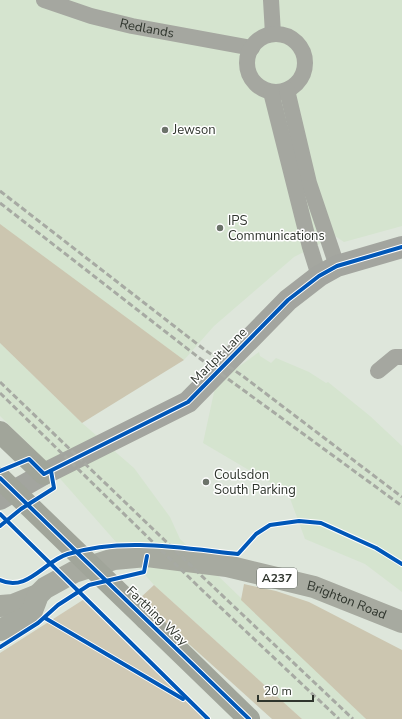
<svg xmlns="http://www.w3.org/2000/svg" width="402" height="719" font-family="'Nunito Sans',sans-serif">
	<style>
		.built { fill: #d5e4cf }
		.green { fill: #cfc9b5 }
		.forest { fill: #ccc6b0 }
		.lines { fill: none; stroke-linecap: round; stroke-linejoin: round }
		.street { stroke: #a5a7a0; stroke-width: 16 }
		.secondary { stroke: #a3a59f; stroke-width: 22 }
		.primary { stroke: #a7aaa0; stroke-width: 22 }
		.highway { stroke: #a1a59a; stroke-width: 22 }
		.rail { stroke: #a7aaa3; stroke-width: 3; stroke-dasharray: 6 3; stroke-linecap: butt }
		.highway-bridge { stroke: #a1a59a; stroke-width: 22 }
		.cycleway-casing { stroke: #fff; stroke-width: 6 }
		.cycleway { stroke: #0057b8; stroke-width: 4 }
		.poi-dot { fill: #6c736a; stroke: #fff; stroke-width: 1.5 }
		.labels { text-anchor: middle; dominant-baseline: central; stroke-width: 3; stroke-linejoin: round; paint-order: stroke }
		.shield { fill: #fff; stroke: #6d726c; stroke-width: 1 }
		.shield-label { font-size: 12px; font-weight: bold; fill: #2f352d }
		.street-label { font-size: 13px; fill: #2f352d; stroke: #fff }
		.poi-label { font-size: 13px; fill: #2f352d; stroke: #fff; text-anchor: start }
	</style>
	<rect width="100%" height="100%" fill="#dee6db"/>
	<!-- built -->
	<g class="built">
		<polygon points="0,0 402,0 402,226 344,242 335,236 294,257 214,326 184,360 0,226"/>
		<polygon points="0,343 82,423 134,468 170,517 180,539 366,719 302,719 154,585 33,448 0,416"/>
		<polygon points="259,352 260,356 271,363 276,358 309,372 326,383 328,382 370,416 402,446 402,592 365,564 305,539 288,493 203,443 216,383"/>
	</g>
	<!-- green -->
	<polygon class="green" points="86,598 208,719 0,719 0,653"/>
	<!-- forest -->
	<g class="forest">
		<polygon points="0,224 184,360 82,423 0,343"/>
		<polygon points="244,584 276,591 309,602 402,650 402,719 366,719 241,600"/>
		<polygon points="154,585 302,719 272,719 139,599"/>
	</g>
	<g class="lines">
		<!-- street -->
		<g class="street">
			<path id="s1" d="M44,0L91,16L132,26L252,48"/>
			<polyline points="271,0 273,34"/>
			<circle cx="276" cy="63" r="29"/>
			<polyline points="287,90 309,183 337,266"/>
			<polyline points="271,92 310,247 319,276"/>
			<polyline points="378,371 395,357 402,357"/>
		</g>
		<!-- secondary -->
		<polyline class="secondary" points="0,499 44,474 188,402 288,300 319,276 337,266 402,247"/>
		<!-- primary -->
		<g class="primary">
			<polyline points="0,606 13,605 38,595"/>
			<path id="s2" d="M0,630L30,616L38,595L45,588L74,572L114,559L147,556L227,566L314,587L402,622"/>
		</g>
		<!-- highway -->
		<g class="highway">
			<polyline points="0,432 44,474"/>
			<polyline points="146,619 249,719"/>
		</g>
		<!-- rail -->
		<g class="rail">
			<polyline points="0,191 205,350 244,377 402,497"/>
			<polyline points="0,203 198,357 402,506"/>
			<polyline points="0,382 207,581 353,719"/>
			<polyline points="0,393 202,590 339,719"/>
		</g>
		<!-- highway-bridge -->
		<polyline class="highway-bridge" points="0,478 146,619"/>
		<defs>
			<g id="cycleway">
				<polyline points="0,471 29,459 44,474 188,402 288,300 319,276 337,266 402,247"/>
				<polyline points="0,478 249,719"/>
				<polyline points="0,514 208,719"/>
				<polyline points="0,526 21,509 54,488 51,471"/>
				<path d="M0,580C27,593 44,561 68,554C123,537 182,548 238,554L256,534L270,525L299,521L321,523L376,548L402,564"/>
				<polyline points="45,618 183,699"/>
				<polyline points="0,647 38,623 58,605 89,585 144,572 147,556"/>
			</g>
		</defs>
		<!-- cycleway casing -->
		<use href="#cycleway" class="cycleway-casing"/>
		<!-- cycleway -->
		<use href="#cycleway" class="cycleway"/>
	</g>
	<!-- markers -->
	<g class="poi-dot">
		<circle cx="165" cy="130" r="4"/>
		<circle cx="220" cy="228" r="4"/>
		<circle cx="206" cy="482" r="4"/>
	</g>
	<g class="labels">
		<!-- shield labels -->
		<rect class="shield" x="257" y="568" width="40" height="20" rx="3"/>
		<g class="shield-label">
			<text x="277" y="578">A237</text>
		</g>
		<!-- street labels -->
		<g class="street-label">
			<text stroke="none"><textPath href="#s1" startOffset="107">Redlands</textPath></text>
			<text transform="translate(219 356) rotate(-45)">Marlpit Lane</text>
			<text stroke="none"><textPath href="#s2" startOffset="379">Brighton Road</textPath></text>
			<text transform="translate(157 616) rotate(44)">Farthing Way</text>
		</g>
		<!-- poi labels -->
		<g class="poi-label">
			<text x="173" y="130">Jewson</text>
			<text x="228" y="221">IPS<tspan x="228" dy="15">Communications</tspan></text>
			<text x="214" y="475">Coulsdon<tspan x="214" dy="15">South Parking</tspan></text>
		</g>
	</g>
	<!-- scale -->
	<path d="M258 695v6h55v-6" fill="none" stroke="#2f352d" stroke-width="2"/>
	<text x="264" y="695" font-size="12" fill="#2f352d" stroke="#ffffff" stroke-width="3" paint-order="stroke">20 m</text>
</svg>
